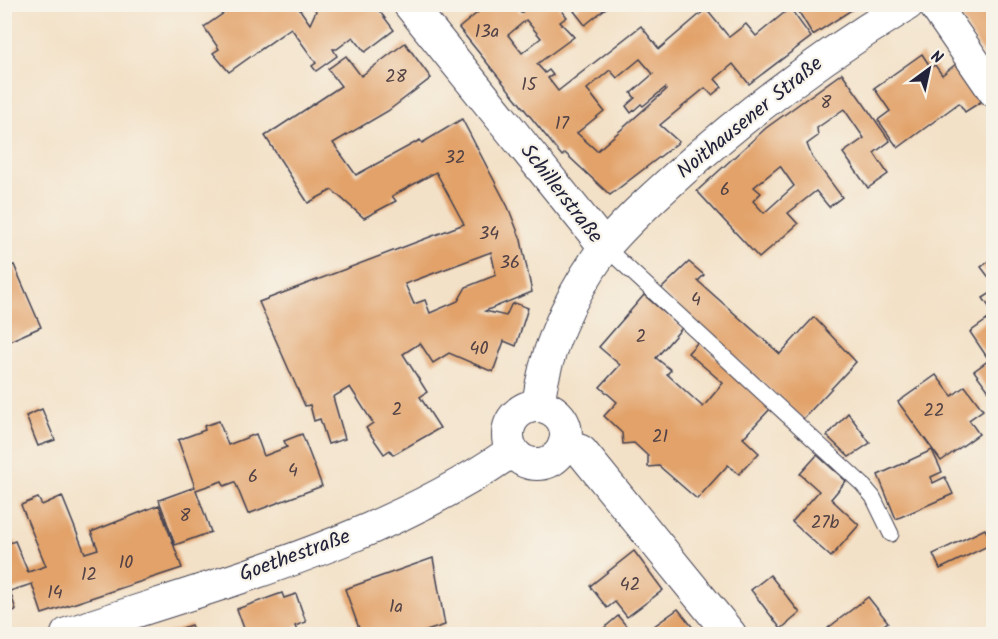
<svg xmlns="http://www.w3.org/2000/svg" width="998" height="639" font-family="Kalam,sans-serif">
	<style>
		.building { fill: #e2a269; fill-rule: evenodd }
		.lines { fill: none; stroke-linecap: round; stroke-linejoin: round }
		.service-casing { stroke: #413f50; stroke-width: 17 }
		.minor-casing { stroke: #413f50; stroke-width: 34 }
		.service { stroke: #fff; stroke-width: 15 }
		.minor { stroke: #fff; stroke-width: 32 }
		.labels { text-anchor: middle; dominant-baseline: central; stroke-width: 4.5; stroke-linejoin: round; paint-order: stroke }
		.number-label { font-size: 18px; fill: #524246 }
		.street-label { font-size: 21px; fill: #22223b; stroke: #f7f3e8 }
	</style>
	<rect width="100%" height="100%" fill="#f7f3e8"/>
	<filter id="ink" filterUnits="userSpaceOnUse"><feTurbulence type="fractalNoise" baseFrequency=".0167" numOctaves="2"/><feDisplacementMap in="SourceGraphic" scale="12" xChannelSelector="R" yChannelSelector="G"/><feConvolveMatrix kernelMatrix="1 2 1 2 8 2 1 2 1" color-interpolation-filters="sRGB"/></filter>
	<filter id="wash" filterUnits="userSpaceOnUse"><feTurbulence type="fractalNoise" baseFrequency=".008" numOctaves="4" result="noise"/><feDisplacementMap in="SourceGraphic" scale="24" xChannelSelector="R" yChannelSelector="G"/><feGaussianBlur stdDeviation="1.35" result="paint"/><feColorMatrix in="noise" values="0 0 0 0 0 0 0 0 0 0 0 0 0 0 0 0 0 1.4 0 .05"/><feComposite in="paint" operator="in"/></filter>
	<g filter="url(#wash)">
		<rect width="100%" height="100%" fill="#f3e1c7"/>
		<g id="blocks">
			<!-- building -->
			<g class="building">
				<polygon points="237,4 296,4 310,24 316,11 314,8 319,4 374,4 394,30 365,52 353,37 337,49 333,49 337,56 316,71 312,66 316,63 291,28 229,72 213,53 219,49 204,27"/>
				<path d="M488,4H514L521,13L530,4H557L567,17L560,22L574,37L537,64L545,73L549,70L553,75L548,78L558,91L641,26L659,49L706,9L729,37L746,24L756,36L790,8L811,37L749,84L733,64L715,79L722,87L712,95L705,88L660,125L679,142L610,195L565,153L562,156L459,28ZM526,20L541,38L522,53L508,35ZM640,59L653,74L631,93L635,98L626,106L631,113L641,104L643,106L665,88L666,90L597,151L577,133L604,111L587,89L610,70L617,78Z"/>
				<polygon points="582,4 611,4 585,25 574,11"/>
				<polygon points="794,4 850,4 853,9 813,35"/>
				<polygon points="957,4 994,4 994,72 954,6"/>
				<path d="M405,43L431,78L388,111L333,143L356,175L420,140L422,143L462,119L508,207L521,240L532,292L485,311L506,316L511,305L515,303L528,308L516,346L504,341L493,372L449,353L433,363L420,343L403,354L427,392L420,397L440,428L393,455L390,450L384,454L366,428L373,423L350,387L333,397L345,439L328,444L320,419L314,421L310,405L305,406L259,302L464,224L436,172L392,196L396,201L364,218L332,190L308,203L265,136L341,86L328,69L346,56L361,76ZM491,252L496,275L466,287L458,301L430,313L425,300L414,304L405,284Z"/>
				<polygon points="922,54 931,68 935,65 942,75 956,64 982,101 965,112 959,103 898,148 878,120 890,111 874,88"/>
				<path d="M842,73L890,141L874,153L888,174L868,188L843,153L864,138L844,109L817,128L818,136L807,144L812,157L842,197L829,207L816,191L788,213L798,224L759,258L697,191L766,128ZM780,166L794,186L764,213L753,201L761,193L754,187Z"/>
				<polygon points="5,253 10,266 14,265 41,327 5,343"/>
				<polygon points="994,258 994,284 981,267"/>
				<polygon points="689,262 704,275 698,281 780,354 814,317 856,362 803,419 660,290"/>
				<polygon points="994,291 994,314 983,298"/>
				<polygon points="644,295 682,328 656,358 671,370 667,374 703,407 723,383 688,353 698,342 771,408 743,438 759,453 739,474 728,465 697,499 659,466 648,467 648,456 634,443 623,444 622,433 604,416 617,402 600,387 620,365 599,347"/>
				<polygon points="994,315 994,398 974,371 989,360 970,332"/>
				<polygon points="936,375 952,396 965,386 983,410 969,420 979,434 941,461 898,402"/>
				<polygon points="42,409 55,440 38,446 26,416"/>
				<polygon points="848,413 870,443 849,457 827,436"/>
				<polygon points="219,421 228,445 256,434 264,456 287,447 284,441 302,434 322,486 248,514 235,482 224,486 222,481 196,490 211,532 175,545 159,500 195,487 178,440 205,430 204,426"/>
				<polygon points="932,450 942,472 931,477 933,483 945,477 953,494 896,519 878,475"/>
				<polygon points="817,455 846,481 831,499 859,525 831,557 792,522 819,491 800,474"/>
				<polygon points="62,496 85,553 98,549 91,532 159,505 182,568 42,614 32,584 10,591 16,610 4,614 4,545 15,541 28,572 46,566 21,505 38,498 42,505"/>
				<polygon points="985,529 992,544 940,569 933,554"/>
				<polygon points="634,551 663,590 627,617 615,602 607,608 590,586"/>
				<polygon points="433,558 445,625 417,634 361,634 345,589"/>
				<polygon points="770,575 800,613 781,629 751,590"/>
				<polygon points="282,593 284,598 296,594 306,622 295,626 298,634 246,634 237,609"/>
				<polygon points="868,597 888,622 871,634 834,634 828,628"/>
				<polygon points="678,609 698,634 643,634"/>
				<polygon points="618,616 633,634 597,634"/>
				<polygon points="191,625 194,632 200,630 202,634 165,634"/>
			</g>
		</g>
	</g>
	<g filter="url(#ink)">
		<use href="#blocks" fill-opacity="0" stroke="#413f50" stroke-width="1.5"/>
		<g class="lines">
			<defs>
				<polyline id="service" points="605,247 862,484 873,497 891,534"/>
				<g id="minor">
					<path d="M409,4L605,247C571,294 545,348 538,406"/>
					<polyline points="934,4 994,91"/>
					<path d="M605,247C627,220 654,197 680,173C751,109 826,54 908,4"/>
					<circle cx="537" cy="435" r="29"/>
					<polyline points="564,445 581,451 730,634"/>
					<path d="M67,634C218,583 380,543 512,451"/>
				</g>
			</defs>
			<!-- service casing -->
			<use href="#service" class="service-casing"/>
			<!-- minor casing -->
			<use href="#minor" class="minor-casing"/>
			<!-- service -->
			<use href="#service" class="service"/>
			<!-- minor -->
			<use href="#minor" class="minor"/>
		</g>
	</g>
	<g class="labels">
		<!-- number labels -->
		<g class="number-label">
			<text x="487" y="32">13a</text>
			<text x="396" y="77">28</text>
			<text x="529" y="85">15</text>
			<text x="826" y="103">8</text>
			<text x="562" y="124">17</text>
			<text x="455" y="158">32</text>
			<text x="725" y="190">6</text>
			<text x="489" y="234">34</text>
			<text x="510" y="263">36</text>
			<text x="696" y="300">4</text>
			<text x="641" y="337">2</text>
			<text x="479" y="349">40</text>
			<text x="397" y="410">2</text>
			<text x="934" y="411">22</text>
			<text x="660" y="437">21</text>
			<text x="293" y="471">4</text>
			<text x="253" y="477">6</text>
			<text x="185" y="516">8</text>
			<text x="825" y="523">27b</text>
			<text x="126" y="563">10</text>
			<text x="89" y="575">12</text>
			<text x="630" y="585">42</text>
			<text x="55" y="593">14</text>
			<text x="396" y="607">1a</text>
		</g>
		<!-- street labels -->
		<g class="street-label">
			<text transform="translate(750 118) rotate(-39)">Noithausener Straße</text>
			<text transform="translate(561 194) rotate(52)">Schillerstraße</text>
			<text transform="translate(295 556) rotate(-20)">Goethestraße</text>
		</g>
	</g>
	<!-- margin -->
	<rect width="998" height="639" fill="none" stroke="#f7f3e8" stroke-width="24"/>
	<!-- north arrow -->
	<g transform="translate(929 69) rotate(33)" stroke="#f7f3e8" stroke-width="4.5" paint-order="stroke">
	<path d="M0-4.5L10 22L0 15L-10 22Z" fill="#22223b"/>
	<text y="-9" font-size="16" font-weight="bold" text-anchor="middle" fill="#22223b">N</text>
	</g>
</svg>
